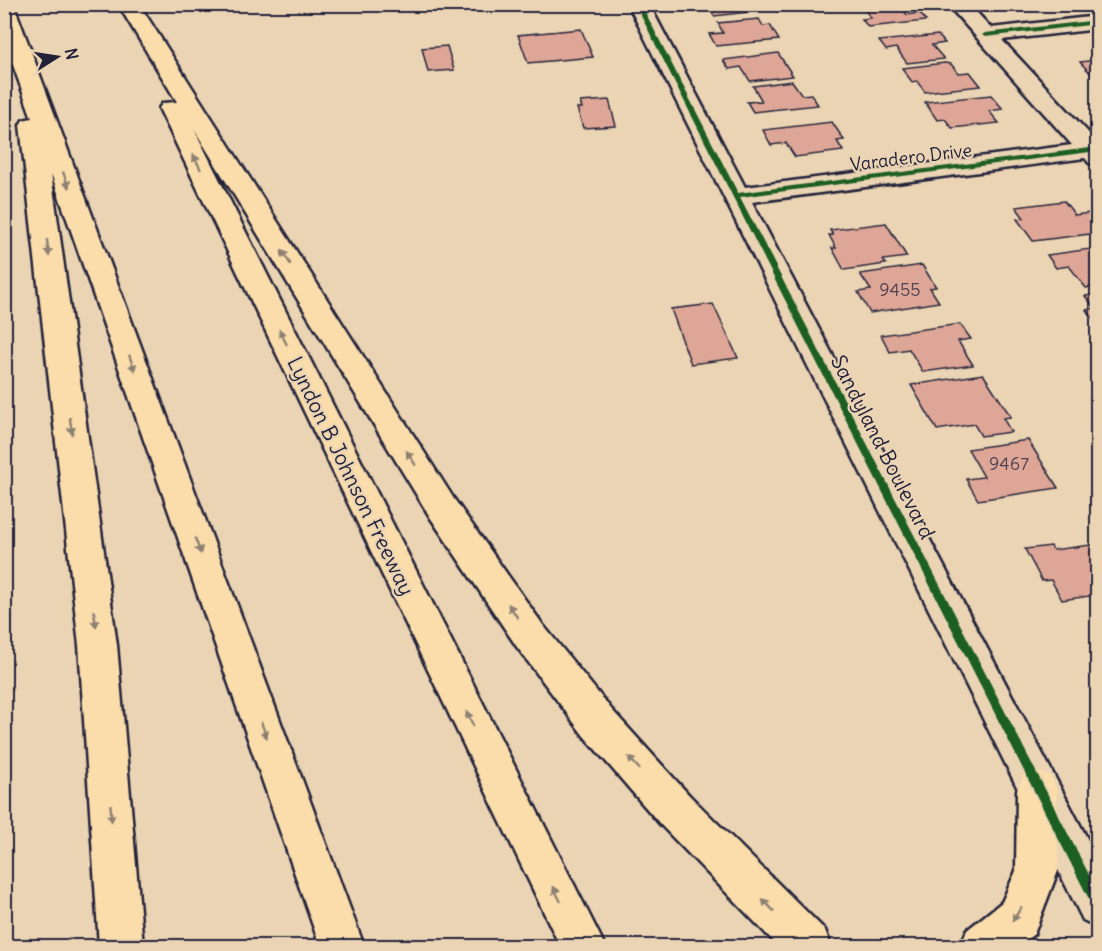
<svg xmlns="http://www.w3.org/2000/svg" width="1102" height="951" font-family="Delius,sans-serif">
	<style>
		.building { fill: #dea696; stroke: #22223b; stroke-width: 1.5 }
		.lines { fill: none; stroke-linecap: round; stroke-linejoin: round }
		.minor-casing { stroke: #22223b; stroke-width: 5 }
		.highway-casing { stroke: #22223b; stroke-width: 5 }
		.minor { fill: #ebd4b4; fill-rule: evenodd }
		.highway { fill: #faddab; fill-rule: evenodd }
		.cycleway-casing { stroke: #ebd4b4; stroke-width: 4 }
		.cycleway { fill: #1b5e20; fill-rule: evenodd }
		.oneway { fill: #8e8073 }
		.labels { text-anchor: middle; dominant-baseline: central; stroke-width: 4.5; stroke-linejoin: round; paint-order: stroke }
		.far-street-label { font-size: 18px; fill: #22223b; stroke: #ebd4b4 }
		.number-label { font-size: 18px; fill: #514352 }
		.street-label { font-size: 21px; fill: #22223b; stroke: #ebd4b4 }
	</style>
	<rect width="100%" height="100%" fill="#ebd4b4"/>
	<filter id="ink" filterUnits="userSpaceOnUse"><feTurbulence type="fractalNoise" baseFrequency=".0167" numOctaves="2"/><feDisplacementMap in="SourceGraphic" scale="12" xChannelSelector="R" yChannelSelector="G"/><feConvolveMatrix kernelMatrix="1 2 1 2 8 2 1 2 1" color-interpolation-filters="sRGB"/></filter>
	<g filter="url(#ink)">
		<!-- building -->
		<g class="building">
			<polygon points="707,4 745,4 750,12 714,16"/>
			<polygon points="899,4 907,15 920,13 926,21 868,27 862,19 871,18 861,5"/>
			<polygon points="999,4 1039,4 1040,6 1017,8 1014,5 1001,7"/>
			<polygon points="759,19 763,26 770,25 779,40 716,46 709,34 723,33 718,23"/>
			<polygon points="581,29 593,57 528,63 518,35"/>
			<polygon points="938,35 945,43 932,45 944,59 907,63 896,48 886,50 879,41"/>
			<polygon points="447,46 454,70 428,72 422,48"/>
			<polygon points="1090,52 1098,52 1098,81 1080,62 1097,60"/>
			<polygon points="778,53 793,76 750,81 741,67 729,69 723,60"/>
			<polygon points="945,63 951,64 958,73 970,72 981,86 925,92 917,81 912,82 902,68"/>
			<polygon points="792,81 802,95 811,94 818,105 753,112 747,102 762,101 753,86"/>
			<polygon points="991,95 1003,109 989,111 999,123 952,128 945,119 937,120 925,102"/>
			<polygon points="609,100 616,126 583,128 577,108 582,108 580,102"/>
			<polygon points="832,122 844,140 837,141 843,151 795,157 786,143 771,145 763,130"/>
			<polygon points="1064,201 1075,215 1090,213 1098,222 1098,233 1033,241 1017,219 1024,218 1016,207"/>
			<polygon points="886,223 907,257 883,260 886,264 844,270 832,248 836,248 829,235 833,235 830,230"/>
			<polygon points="1098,248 1098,286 1086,288 1069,266 1056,268 1047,255"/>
			<polygon points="922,265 936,287 930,288 939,302 870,313 858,292 871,290 860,274"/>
			<polygon points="1098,294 1098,324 1086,310 1095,308 1085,296"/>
			<polygon points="713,304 738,358 691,364 671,309"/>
			<polygon points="960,324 971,339 958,341 973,365 923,372 909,349 890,352 881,335"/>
			<polygon points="983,374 1011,417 1003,418 1011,432 981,436 974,424 937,430 911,385"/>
			<polygon points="1028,440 1058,488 978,500 966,479 984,477 968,449"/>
			<polygon points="1098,544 1098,591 1095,591 1097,595 1062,600 1051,580 1042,581 1025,549 1051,546 1053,550"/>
		</g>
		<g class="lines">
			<defs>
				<polygon id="minor" points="628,4 649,4 745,187 1072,145 947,4 969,4 991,28 1098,16 1098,29 1002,40 1098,143 1098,165 1089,163 1085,158 752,202 1098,859 1098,927 1083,920"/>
				<g id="highway">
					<polygon points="4,4 12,4 15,8 364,946 320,946 51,173 117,645 143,946 99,946 79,645 20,125 23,120 32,118 4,40"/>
					<polygon points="118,4 139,4 454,499 543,625 612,710 690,796 825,930 831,946 778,946 660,824 584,736 517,647 430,517 194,129 605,946 560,946 159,108 163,103 177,102"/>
					<polygon points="1037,771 1051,776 1057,790 1058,871 1034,934 1018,946 961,946 967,930 1002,902 1016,871 1017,790 1023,776"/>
				</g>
			</defs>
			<!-- minor casing -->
			<use href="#minor" class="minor-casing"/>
			<!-- highway casing -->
			<use href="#highway" class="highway-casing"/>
			<!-- minor -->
			<use href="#minor" class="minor"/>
			<!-- highway -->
			<use href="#highway" class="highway"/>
			<defs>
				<g id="cycleway">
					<polygon points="635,4 641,4 738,193 1090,148 1093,150 1090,152 740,197 1098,892 1098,911 1094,909"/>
					<polygon points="1098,20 1098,24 985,37 982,35 985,33"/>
				</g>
			</defs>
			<!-- cycleway casing -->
			<use href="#cycleway" class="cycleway-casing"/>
			<!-- cycleway -->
			<use href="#cycleway" class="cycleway"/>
		</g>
		<!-- one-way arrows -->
		<defs><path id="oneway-solid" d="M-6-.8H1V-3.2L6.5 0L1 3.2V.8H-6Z" transform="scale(1.5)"/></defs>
		<g class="oneway">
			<use href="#oneway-solid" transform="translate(197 162) rotate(-116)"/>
			<use href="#oneway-solid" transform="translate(66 180) rotate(70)"/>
			<use href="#oneway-solid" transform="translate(48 248) rotate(83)"/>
			<use href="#oneway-solid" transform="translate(286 257) rotate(-122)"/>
			<use href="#oneway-solid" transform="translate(283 337) rotate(-116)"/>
			<use href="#oneway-solid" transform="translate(132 363) rotate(70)"/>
			<use href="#oneway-solid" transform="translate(71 426) rotate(82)"/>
			<use href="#oneway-solid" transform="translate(411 458) rotate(-122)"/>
			<use href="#oneway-solid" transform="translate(198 546) rotate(70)"/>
			<use href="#oneway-solid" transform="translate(513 611) rotate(-124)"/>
			<use href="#oneway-solid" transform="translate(95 619) rotate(83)"/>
			<use href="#oneway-solid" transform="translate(470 719) rotate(-116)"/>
			<use href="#oneway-solid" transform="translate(264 730) rotate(70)"/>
			<use href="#oneway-solid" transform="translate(634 763) rotate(-132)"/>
			<use href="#oneway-solid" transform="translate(111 813) rotate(86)"/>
			<use href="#oneway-solid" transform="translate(557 894) rotate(-116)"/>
			<use href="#oneway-solid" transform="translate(768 905) rotate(-134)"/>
			<use href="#oneway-solid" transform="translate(1017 914) rotate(122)"/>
		</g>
	</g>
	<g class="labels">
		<!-- far-street labels -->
		<g class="far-street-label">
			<text transform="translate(911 157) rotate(-7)">Varadero Drive</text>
		</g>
		<!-- number labels -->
		<g class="number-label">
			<text x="900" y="289">9455</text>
			<text x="1009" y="463">9467</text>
		</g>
		<!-- street labels -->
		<g class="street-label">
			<text transform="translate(883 447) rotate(63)">Sandyland Boulevard</text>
			<text transform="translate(351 476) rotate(64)">Lyndon B Johnson Freeway</text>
		</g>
	</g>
	<!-- margin -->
	<rect width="1102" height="951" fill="none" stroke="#ebd4b4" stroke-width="24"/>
	<rect x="12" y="12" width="1078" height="927" fill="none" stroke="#22223b" stroke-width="2" filter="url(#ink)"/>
	<!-- north arrow -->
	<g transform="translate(57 57) rotate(78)" stroke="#ebd4b4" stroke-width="4.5" paint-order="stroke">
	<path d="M0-4.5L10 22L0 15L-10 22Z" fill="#22223b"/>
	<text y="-9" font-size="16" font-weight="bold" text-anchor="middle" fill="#22223b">N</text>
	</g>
</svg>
